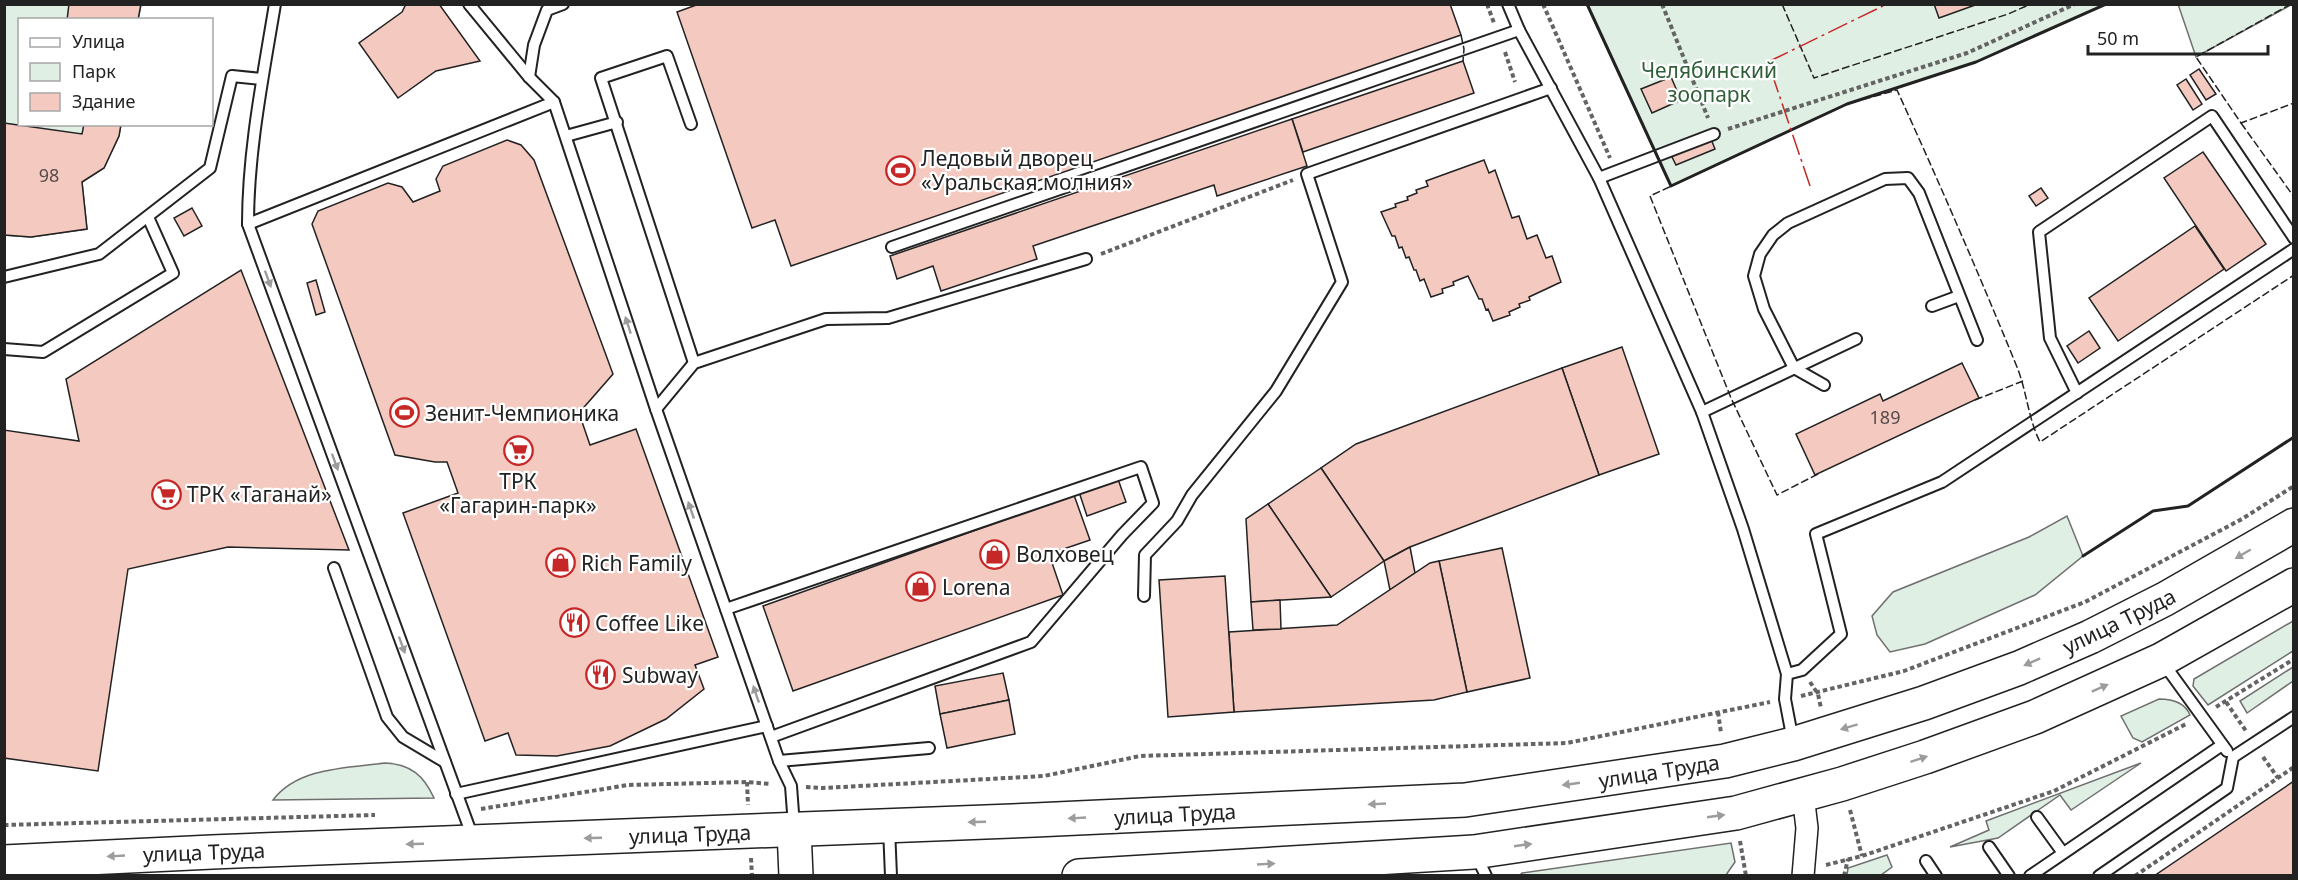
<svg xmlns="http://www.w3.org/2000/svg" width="2298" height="880" font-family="'Noto Sans',sans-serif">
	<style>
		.green { fill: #e0efe3; stroke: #6f6f6f; stroke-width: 1.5 }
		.building { fill: #f3c9c0; stroke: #222; stroke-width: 1.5 }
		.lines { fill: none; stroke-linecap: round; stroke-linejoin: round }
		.service-casing { stroke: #222; stroke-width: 14 }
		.minor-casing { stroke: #222; stroke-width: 24 }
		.primary-casing { stroke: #222; stroke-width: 36 }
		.path { stroke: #646464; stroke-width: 4; stroke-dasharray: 4.5 3; stroke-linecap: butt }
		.service { stroke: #fff; stroke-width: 10 }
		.minor { stroke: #fff; stroke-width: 21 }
		.primary { stroke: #fff; stroke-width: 33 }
		.fence { stroke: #222; stroke-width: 1.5; stroke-dasharray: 8 3; stroke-linecap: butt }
		.wall { stroke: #222; stroke-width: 3 }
		.power { stroke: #c62828; stroke-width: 1.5; stroke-dasharray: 21 4.5 3 4.5; stroke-linecap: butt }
		.oneway { fill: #9c9c9c }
		.labels { text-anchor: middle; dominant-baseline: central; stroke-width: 4.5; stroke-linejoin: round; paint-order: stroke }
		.number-label { font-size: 18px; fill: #564c4a }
		.park-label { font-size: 21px; fill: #2f5e38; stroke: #fff }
		.poi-label { font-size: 21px; fill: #222; stroke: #fff; text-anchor: start }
		.street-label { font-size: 21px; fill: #222; stroke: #fff }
	</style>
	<rect width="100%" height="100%" fill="#fff"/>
	<!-- green -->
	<g class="green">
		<polygon points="2178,4 2291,4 2291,5 2196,57"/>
		<polygon points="4,5 141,5 138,19 20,20 20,124 121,125 119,136 104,168 82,182 87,229 31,237 5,235"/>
		<polygon points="1587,5 2106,5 1976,62 1847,104 1671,186"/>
		<polygon points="2067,516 2083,556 2035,595 1925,644 1890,652 1877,635 1872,616 1893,592 2029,537"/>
		<polygon points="2293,621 2293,651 2208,705 2193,686 2194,679"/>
		<polygon points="2293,667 2293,681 2247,713 2240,701"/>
		<path d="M2159,699C2172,699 2185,703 2190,715L2142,742L2133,738L2121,716Z"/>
		<path d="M385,763C411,764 424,776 434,798L273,800C298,767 348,768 385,763Z"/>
		<polygon points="2141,763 2071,810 2060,795 1998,838 1950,847 1989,830 1986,821"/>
		<polygon points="1731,843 1735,862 1726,875 1520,875 1522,873"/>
		<polygon points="1887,855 1892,867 1881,875 1847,875 1848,868"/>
	</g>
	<!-- building -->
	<g class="building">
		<polygon points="69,4 141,4 138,20 67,20"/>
		<polygon points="406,4 439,4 480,61 436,71 398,98 359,43 402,12"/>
		<polygon points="699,4 1450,4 1461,35 791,266 775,220 752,228 677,12"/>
		<polygon points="1934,4 1978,4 1939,18"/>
		<polygon points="1463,61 1474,93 1303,152 1292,119"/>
		<polygon points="2199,69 2216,94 2206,100 2190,75"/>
		<polygon points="1671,77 1681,100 1652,113 1641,89"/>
		<polygon points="2186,79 2202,104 2193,110 2177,85"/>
		<polygon points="1292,119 1307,166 1217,196 1214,185 1033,246 1037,259 941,291 933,266 897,279 890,256"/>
		<polygon points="4,123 82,134 84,124 121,124 119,136 104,168 82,182 87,229 31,237 4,235"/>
		<polygon points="1711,139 1715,149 1676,165 1671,155"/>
		<polygon points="507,140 521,145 534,160 613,374 579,413 590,445 636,429 718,657 695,665 704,689 666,719 610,746 557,756 516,755 508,733 485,741 403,513 458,493 447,462 435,462 395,455 312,224 318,211 388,183 402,187 413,202 440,191 436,179 443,166"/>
		<polygon points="2203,152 2266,244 2226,271 2164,178"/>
		<polygon points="1484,160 1489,173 1495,170 1512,218 1519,216 1527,239 1537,235 1546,258 1552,256 1561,282 1529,297 1530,300 1519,304 1520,307 1509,312 1510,315 1493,321 1488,309 1486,310 1482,299 1479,299 1468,276 1453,282 1454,285 1442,289 1443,293 1431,297 1424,279 1420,281 1416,270 1414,270 1409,257 1406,258 1402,247 1399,248 1395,236 1392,236 1381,212 1396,207 1395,204 1408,200 1407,197 1417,193 1416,190 1428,186 1426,181"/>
		<polygon points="2041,188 2048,198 2036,206 2029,196"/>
		<polygon points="192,208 202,226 184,236 174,218"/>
		<polygon points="2195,226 2224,269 2118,341 2089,298"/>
		<polygon points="241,270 349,550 228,547 128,569 98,771 4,758 4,430 79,441 66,379"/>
		<polygon points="316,280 325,312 316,315 307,283"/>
		<polygon points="2089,331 2100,348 2078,363 2067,346"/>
		<polygon points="1622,347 1659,454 1599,475 1562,368"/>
		<polygon points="1962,363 1979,398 1815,475 1796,434 1880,394 1883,401"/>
		<polygon points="1562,368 1599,475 1410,547 1384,561 1321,468 1356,444"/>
		<polygon points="1321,468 1384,561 1331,597 1268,504"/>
		<polygon points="1118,479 1126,502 1087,516 1079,492"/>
		<polygon points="1074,495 1090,540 1049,554 1063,595 793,691 763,606"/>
		<polygon points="1268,504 1331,597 1251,602 1246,519"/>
		<polygon points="1410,547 1415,573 1390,590 1384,561"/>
		<polygon points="1502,548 1530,678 1467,692 1439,561"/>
		<polygon points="1439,561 1467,692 1434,700 1234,712 1229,632 1337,625 1430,563"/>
		<polygon points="1225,576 1234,712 1168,717 1159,580"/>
		<polygon points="1280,600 1281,629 1253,630 1251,602"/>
		<polygon points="1003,673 1009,700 940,714 935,686"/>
		<polygon points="1009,700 1015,734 947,748 940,714"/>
		<polygon points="2294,781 2294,876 2154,876"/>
	</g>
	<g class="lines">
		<defs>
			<g id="service">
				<path d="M275,4C263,77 248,151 248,224L473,838"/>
				<polyline points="469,4 529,77 554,102 656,409 779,761 791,786 794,826"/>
				<polyline points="1508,4 1519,30 1599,178 1702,412 1743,529 1787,674 1785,699 1793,741"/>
				<polyline points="529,77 534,45 547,10 563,4"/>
				<polyline points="691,124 667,56 601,78 694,363"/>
				<polyline points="566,136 617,122"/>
				<polyline points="1599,178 1714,134"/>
				<polyline points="248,224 554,102"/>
				<polyline points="892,247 1519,30"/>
				<polyline points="4,277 99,254 210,168 232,76 262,79"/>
				<polyline points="1932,306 1959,296"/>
				<polyline points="4,349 43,352 173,273 148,217"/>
				<polyline points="1824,385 1794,368 1764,309 1754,276 1760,254 1773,235 1788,223 1885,179 1908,178 1919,193 1977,340"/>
				<polyline points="2077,393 2050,338 2039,232 2212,116 2294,238"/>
				<polyline points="656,409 694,363 826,319 888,318 1086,259"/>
				<polyline points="1702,412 1856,339"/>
				<polyline points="334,568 387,717 403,737 445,762"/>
				<polyline points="1144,596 1145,555 1177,521 1192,495 1276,391 1342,282 1307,174 1551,88"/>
				<polyline points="726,609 1141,467 1153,503 1122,535 1031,642 771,737"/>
				<polyline points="2164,664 2227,751"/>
				<polyline points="1787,674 1802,670 1841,634 1816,534 1942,482 2294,249"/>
				<polyline points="779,761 929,748"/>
				<polyline points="456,794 767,726"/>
				<polyline points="2037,817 2063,853"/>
				<polyline points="889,828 891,876"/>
				<polyline points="1989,847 2009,876"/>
				<polyline points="1476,855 1486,876"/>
				<polyline points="1926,861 1936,876"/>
				<polyline points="2030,876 2222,745"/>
				<polyline points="2099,876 2227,788 2233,757 2294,717"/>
			</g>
			<polyline id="minor" points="1803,876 1807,828 1803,795"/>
			<g id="primary">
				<polyline points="794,830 796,876"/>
				<polyline points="4,862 212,852 1035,820 1465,800 1725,761 1793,744 1924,703 2019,668 2090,637 2165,599 2294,525"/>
				<polyline points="1079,876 1474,852 1736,813 1842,784 1925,757 2035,717 2161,660 2294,585"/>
			</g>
		</defs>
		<!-- service casing -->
		<use href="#service" class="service-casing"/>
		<!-- minor casing -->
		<use href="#minor" class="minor-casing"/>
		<!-- primary casing -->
		<use href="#primary" class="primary-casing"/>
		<!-- path -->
		<g class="path">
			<polyline points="1487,4 1494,23"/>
			<polyline points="1543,4 1610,158"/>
			<polyline points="1662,4 1708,118"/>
			<polyline points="1505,52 1515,82"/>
			<polyline points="1728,129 1967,53 2075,4"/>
			<polyline points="1101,254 1293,180"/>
			<polyline points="1810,682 1818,694 1821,708"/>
			<polyline points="1801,696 1904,671 2085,602 2242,519 2294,486"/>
			<polyline points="2226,702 2246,731"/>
			<polyline points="2216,707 2294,659"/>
			<polyline points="1718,712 1721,733"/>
			<polyline points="2263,757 2278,778"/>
			<polyline points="747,782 748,805"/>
			<polyline points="806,787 823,788 1044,776 1140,756 1567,743 1770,702"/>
			<polyline points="481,809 628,785 747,782 771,784"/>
			<polyline points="1850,810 1862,856"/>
			<polyline points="4,825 375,815"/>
			<polyline points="1740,841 1746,876"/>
			<polyline points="751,858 752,876"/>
			<polyline points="1826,865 1862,856 2054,791 2186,724"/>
			<polyline points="1844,876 1848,859"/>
			<polyline points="2135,876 2294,767"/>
		</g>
		<!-- service -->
		<use href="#service" class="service"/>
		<!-- minor -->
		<use href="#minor" class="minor"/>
		<!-- primary -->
		<use href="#primary" class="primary"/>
		<!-- fence -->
		<g class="fence">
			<polyline points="1782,4 1814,78 2008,14 2031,4"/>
			<polyline points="2291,4 2196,57 2241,123 2294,103"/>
			<polyline points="1461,35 1464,49 1463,61"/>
			<polyline points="2241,123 2294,197"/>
			<polyline points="1975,400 2023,381"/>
			<path d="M1818,474L1777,495L1731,398L1650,196L1847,104L1897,90C1939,182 1979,274 2017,367C2027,392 2028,418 2040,442L2294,275"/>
		</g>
		<!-- wall -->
		<g class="wall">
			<polyline points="1587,4 1671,186 1847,104 1976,62 2106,4"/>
			<polyline points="2083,556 2153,511 2188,506 2294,437"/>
		</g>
		<!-- power -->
		<polyline class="power" points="1810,186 1768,62 1887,4"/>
	</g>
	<!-- one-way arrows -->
	<defs><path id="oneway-solid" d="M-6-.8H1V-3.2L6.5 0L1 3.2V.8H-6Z" transform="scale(1.5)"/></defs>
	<g class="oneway">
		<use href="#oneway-solid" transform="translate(268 279) rotate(70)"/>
		<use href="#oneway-solid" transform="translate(628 325) rotate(-108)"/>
		<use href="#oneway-solid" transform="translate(335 462) rotate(70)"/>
		<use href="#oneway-solid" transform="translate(691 510) rotate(-109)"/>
		<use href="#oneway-solid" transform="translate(2243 554) rotate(150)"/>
		<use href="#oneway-solid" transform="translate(402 645) rotate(70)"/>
		<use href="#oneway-solid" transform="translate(2032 662) rotate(156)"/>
		<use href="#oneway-solid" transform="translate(2100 688) rotate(-24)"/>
		<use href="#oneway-solid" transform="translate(756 694) rotate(-109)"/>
		<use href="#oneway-solid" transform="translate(1849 727) rotate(163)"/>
		<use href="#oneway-solid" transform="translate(1919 759) rotate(-18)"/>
		<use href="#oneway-solid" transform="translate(1571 784) rotate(172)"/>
		<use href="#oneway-solid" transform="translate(1377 804) rotate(177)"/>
		<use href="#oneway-solid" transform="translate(1716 816) rotate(-8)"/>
		<use href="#oneway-solid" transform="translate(1077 818) rotate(177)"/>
		<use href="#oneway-solid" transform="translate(977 822) rotate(178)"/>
		<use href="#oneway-solid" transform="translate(593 838) rotate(178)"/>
		<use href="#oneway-solid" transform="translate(415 844) rotate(178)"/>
		<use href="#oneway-solid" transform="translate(1523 845) rotate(-8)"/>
		<use href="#oneway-solid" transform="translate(116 856) rotate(177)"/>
		<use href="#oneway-solid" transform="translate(1266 864) rotate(-3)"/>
	</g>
	<!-- icons -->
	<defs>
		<symbol id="stadium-ring" viewBox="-11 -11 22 22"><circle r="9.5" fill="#fff" stroke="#c62828" stroke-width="1.5"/><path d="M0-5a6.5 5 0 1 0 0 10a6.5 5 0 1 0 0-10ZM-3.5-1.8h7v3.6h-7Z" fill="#c62828"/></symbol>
		<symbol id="supermarket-ring" viewBox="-11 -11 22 22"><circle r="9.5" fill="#fff" stroke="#c62828" stroke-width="1.5"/><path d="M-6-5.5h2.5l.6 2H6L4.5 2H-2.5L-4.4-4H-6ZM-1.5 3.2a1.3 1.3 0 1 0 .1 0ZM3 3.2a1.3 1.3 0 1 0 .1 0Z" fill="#c62828"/></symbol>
		<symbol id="shop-ring" viewBox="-11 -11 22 22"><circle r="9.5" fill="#fff" stroke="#c62828" stroke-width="1.5"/><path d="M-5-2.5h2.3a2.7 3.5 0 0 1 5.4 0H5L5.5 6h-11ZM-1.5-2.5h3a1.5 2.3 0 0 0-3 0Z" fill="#c62828"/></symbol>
		<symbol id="restaurant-ring" viewBox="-11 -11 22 22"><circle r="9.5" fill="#fff" stroke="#c62828" stroke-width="1.5"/><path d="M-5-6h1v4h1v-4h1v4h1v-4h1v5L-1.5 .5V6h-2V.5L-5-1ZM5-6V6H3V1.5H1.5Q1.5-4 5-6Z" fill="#c62828"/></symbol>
	</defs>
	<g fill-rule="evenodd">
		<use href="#stadium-ring" x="884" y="154" width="33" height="33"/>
		<use href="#stadium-ring" x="388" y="396" width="33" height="33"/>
		<use href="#supermarket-ring" x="502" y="434" width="33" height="33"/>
		<use href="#supermarket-ring" x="150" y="478" width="33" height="33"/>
		<use href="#shop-ring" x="978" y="538" width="33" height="33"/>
		<use href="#shop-ring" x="544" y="546" width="33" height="33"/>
		<use href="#shop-ring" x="904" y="570" width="33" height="33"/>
		<use href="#restaurant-ring" x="558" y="606" width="33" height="33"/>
		<use href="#restaurant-ring" x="584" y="658" width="33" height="33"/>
	</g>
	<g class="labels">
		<!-- number labels -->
		<g class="number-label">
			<text x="49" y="175">98</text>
			<text x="1885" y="417">189</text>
		</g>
		<!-- park labels -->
		<g class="park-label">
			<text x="1709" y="70">Челябинский<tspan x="1709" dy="24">зоопарк</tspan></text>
		</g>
		<!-- poi labels -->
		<g class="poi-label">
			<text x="921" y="158">Ледовый дворец<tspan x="921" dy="24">«Уральская молния»</tspan></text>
			<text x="425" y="413">Зенит-Чемпионика</text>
			<text x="518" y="481" text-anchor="middle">ТРК<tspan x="518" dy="24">«Гагарин-парк»</tspan></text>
			<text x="187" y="494">ТРК «Таганай»</text>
			<text x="1016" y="554">Волховец</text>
			<text x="581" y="563">Rich Family</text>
			<text x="942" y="587">Lorena</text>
			<text x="595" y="623">Coffee Like</text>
			<text x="622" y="675">Subway</text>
		</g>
		<!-- street labels -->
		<g class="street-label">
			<text transform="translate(2119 621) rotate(-26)">улица Труда</text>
			<text transform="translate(1659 771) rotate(-9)">улица Труда</text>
			<text transform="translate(1175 814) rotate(-3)">улица Труда</text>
			<text transform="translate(690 834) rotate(-2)">улица Труда</text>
			<text transform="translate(204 852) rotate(-2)">улица Труда</text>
		</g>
	</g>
	<!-- border -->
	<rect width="2298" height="880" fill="none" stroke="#222222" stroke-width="12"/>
	<!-- legend -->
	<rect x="18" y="18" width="195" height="108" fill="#ffffff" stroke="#a7a7a7" stroke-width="1.5"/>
	<rect x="30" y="38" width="30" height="9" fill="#ffffff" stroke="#a7a7a7" stroke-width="1.5"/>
	<text x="72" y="48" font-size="18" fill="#222222">Улица</text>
	<rect x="30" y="63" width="30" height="18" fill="#e0efe3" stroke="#a7a7a7" stroke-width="1.5"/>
	<text x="72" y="78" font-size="18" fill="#222222">Парк</text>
	<rect x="30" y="93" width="30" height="18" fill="#f3c9c0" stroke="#a7a7a7" stroke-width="1.5"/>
	<text x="72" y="108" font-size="18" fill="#222222">Здание</text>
	<!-- scale -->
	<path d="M2088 45v9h180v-9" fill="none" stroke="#222222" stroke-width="3"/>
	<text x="2097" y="45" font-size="18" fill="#222222" stroke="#ffffff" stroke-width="4.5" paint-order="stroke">50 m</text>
</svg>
